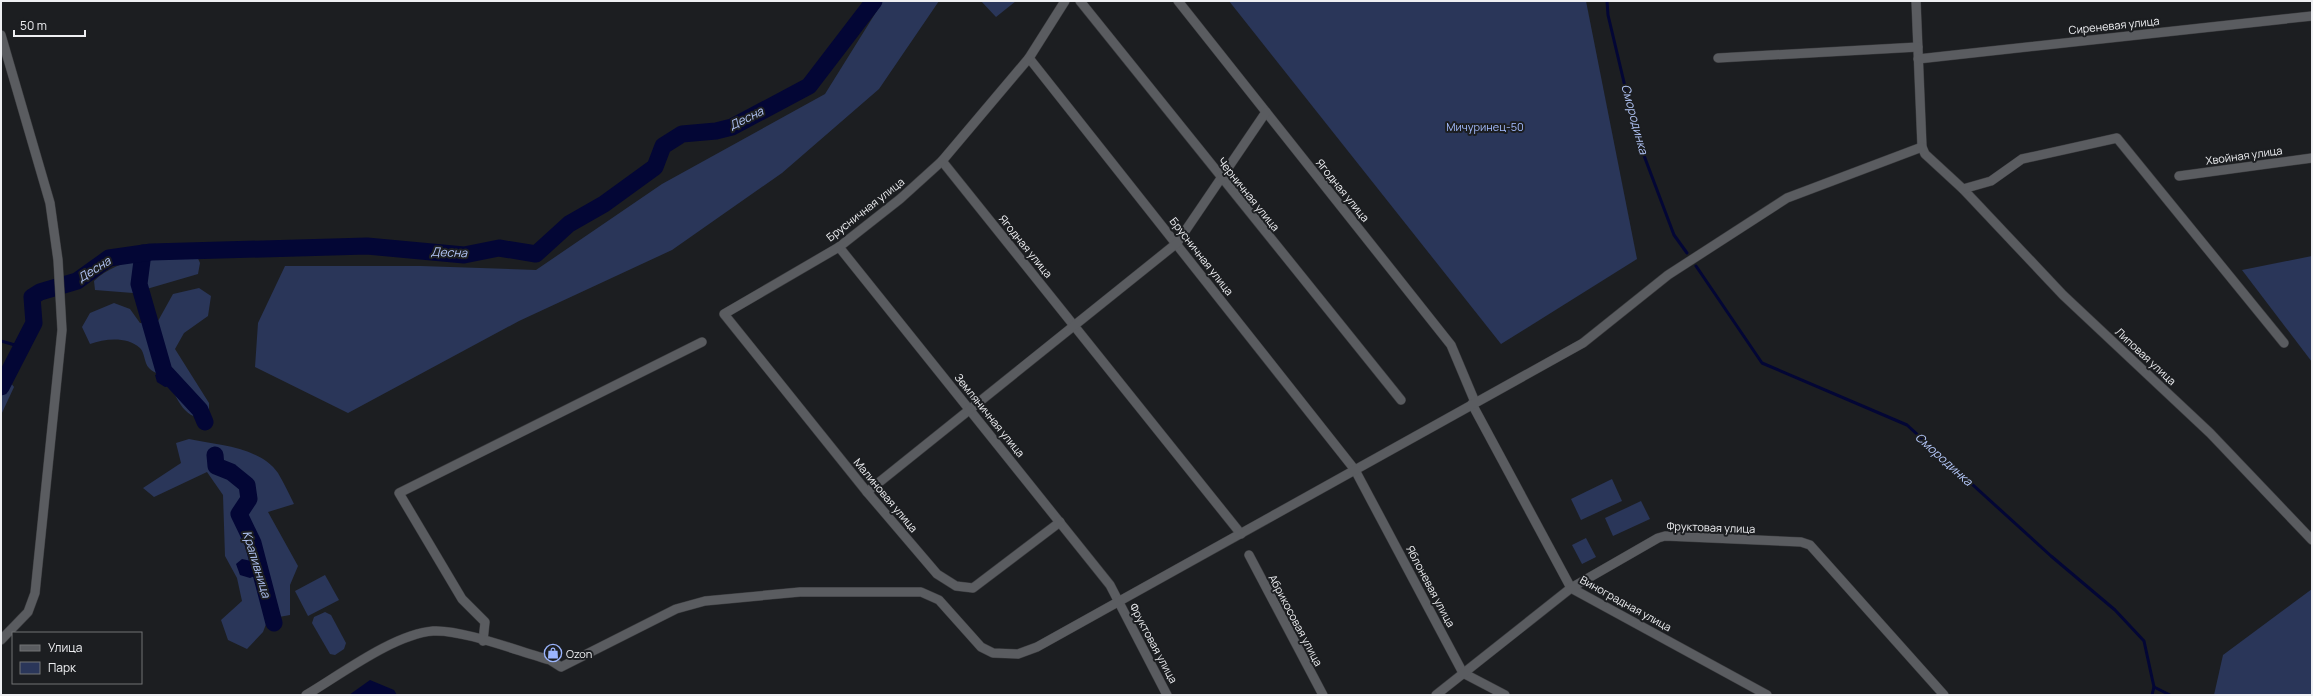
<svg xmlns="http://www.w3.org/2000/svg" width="2313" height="696" font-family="Manrope,sans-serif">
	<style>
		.green { fill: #2a3659 }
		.water { fill: #030635 }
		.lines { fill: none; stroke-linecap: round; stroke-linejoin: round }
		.stream { stroke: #030635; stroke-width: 3 }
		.river { stroke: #030635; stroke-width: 17 }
		.minor-casing { stroke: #3a3b3e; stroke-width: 10 }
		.minor { stroke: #5a5c60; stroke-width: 9 }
		.labels { text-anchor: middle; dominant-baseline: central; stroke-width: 4; stroke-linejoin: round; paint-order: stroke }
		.street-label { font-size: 11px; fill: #eeeff2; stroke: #1c1e21 }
		.park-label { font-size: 11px; fill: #a5bdff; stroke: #1c1e21 }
		.poi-label { font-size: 11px; fill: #eeeff2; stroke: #1c1e21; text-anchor: start }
		.water-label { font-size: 12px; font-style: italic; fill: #b3c6f7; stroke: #1c1e21 }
	</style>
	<rect width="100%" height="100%" fill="#1c1e21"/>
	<!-- green -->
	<g class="green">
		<polygon points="883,1 939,1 879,89 782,173 672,250 519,321 348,413 255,367 258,323 285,266 421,266 536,270 662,184 825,94"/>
		<polygon points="981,1 1016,1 996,17"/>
		<polygon points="1229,1 1586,1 1637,259 1501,344"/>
		<path d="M196,254L200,263L198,274L133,293L95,290L94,281C120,256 162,256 196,254Z"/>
		<polygon points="2312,256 2312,362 2242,270"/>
		<path d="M199,288L211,296L208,316L184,333L175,349L209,403V420C177,417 181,396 162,377C158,373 152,372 149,368C144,363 145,353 140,348C126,336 105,339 90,344L82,327L90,313L114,303L130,309L140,323L158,321L173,294Z"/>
		<polygon points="1,370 14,387 1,415"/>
		<path d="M189,439C218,445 260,447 278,473C284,483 289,494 294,504L268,512L298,566L290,585V615L268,619L263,632L247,649L228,640L221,620L242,601L237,578L225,556L223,495L207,472L154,497L143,488L181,463L176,443Z"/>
		<polygon points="1612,479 1622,501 1581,520 1571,499"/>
		<polygon points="1641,501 1650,519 1613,536 1605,518"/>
		<polygon points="1586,538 1596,557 1582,564 1572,545"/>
		<polygon points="325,575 339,600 308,616 295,591"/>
		<polygon points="2312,589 2312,695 2214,695 2223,655"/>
		<polygon points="325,612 331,615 346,643 344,649 335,655 330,654 312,623 314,617"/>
	</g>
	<!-- water -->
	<g class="water">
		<path d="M164,371C172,374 176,376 176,385L165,387L157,382L155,375Z"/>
		<polygon points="242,559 260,563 265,572 250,578 240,575 236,564"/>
		<polygon points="370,680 394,690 397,695 349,695"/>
	</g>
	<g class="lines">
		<!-- stream -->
		<g class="stream">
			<polyline points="1607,1 1608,15 1637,137 1674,235 1687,253"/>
			<polyline points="1696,266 1762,363 1907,425 2051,556 2115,610 2144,641 2154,687 2152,695"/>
			<polyline points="1,341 22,347"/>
			<polyline points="2154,687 2170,695"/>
		</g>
		<!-- river -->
		<g class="river">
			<polyline points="143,253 139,284 164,371 200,410 205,422"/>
			<polyline points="1,387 34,323 32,297 40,292 77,281 109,258 151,252 367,246 464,255 499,248 536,254 569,224 604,204 655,167 663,146 682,134 716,131 732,127 809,86 874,1"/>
			<polyline points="215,455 216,466 231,472 247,485 249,499 239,514 253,543 274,623"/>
		</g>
		<defs>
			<g id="minor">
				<polyline points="1080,1 1401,400"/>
				<polyline points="1178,1 1451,345 1475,402"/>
				<polyline points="1916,1 1922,147 1925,154 1963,189 2063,295 2210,433 2312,540"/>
				<polyline points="1,35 50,203 58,260 62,330 35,593 28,612 1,640"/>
				<polyline points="1029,58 1355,470 1463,673 1505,695"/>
				<polyline points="1718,58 1918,47"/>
				<polyline points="1918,59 2312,16"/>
				<polyline points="942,161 1241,534"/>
				<polyline points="2179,176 2312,158"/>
				<polyline points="1963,189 1991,181 2022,159 2117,138 2284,343"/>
				<polyline points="839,247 1110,585 1167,695"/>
				<polyline points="1472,404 1571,588 1767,695"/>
				<polyline points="867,492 1177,243 1266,112"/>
				<polyline points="1060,522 973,588 956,586 937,574 867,492 724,314 839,247 900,199 942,161 1029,58 1065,1"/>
				<polyline points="1249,555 1323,695"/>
				<polyline points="483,641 485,622 462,599 399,493 702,342"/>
				<path d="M306,695C340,675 394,634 433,631C462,629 520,652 550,660L561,667L676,609L705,601L800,592H921L939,600L981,647L993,653L1018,654L1037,647L1583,343L1668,275L1787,198L1922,147"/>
				<polyline points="1436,695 1571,588 1658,538 1665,536 1801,542 1810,545 1944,695"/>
			</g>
		</defs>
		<!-- minor casing -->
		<use href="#minor" class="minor-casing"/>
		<!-- minor -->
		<use href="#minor" class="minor"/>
	</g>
	<!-- icons -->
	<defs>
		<symbol id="shop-ring" viewBox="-11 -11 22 22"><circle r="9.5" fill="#1c1e21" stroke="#9bb5fd" stroke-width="1.5"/><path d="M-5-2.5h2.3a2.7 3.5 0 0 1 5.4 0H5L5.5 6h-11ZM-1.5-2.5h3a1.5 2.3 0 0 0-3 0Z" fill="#9bb5fd"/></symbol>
	</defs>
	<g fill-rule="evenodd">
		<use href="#shop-ring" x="543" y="643" width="20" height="20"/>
	</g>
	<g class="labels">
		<!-- street labels -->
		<g class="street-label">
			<text transform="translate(2114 25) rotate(-6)">Сиреневая улица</text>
			<text transform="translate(2244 155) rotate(-8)">Хвойная улица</text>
			<text transform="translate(1343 190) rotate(51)">Ягодная улица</text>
			<text transform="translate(1249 194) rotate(51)">Черничная улица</text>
			<text transform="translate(865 209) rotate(-38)">Брусничная улица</text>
			<text transform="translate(1026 246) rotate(51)">Ягодная улица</text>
			<text transform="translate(1202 256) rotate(52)">Брусничная улица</text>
			<text transform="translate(2146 356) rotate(43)">Липовая улица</text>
			<text transform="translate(990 415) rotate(51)">Земляничная улица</text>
			<text transform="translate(886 495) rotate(50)">Малиновая улица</text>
			<text transform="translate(1711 527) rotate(2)">Фруктовая улица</text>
			<text transform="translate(1431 586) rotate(62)">Яблоневая улица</text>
			<text transform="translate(1626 603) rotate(29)">Виноградная улица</text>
			<text transform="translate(1296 620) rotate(62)">Абрикосовая улица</text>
			<text transform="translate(1154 643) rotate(62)">Фруктовая улица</text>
		</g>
		<!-- park labels -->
		<g class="park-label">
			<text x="1485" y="126">Мичуринец-50</text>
		</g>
		<!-- poi labels -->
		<g class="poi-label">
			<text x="566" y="653">Ozon</text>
		</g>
		<!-- water labels -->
		<g class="water-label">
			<text transform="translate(746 118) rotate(-26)">Десна</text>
			<text transform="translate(1635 119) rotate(75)">Смородинка</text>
			<text transform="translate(449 252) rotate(2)">Десна</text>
			<text transform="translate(94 269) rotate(-32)">Десна</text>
			<text transform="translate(1944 459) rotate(42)">Смородинка</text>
			<text transform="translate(257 564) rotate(73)">Крапивница</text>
		</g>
	</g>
	<!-- border -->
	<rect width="2313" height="696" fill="none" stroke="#eeeff2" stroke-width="4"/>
	<!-- legend -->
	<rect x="12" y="632" width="130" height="52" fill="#1c1e21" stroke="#707275"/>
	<rect x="20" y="645" width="20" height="6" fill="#5a5c60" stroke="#707275"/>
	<text x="48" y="652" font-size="12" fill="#eeeff2">Улица</text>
	<rect x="20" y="662" width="20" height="12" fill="#2a3659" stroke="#707275"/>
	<text x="48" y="672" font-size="12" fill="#eeeff2">Парк</text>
	<!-- scale -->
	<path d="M14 30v6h71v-6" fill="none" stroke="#eeeff2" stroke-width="2"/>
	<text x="20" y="30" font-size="12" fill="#eeeff2" stroke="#1c1e21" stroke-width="3" paint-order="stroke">50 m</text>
</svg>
